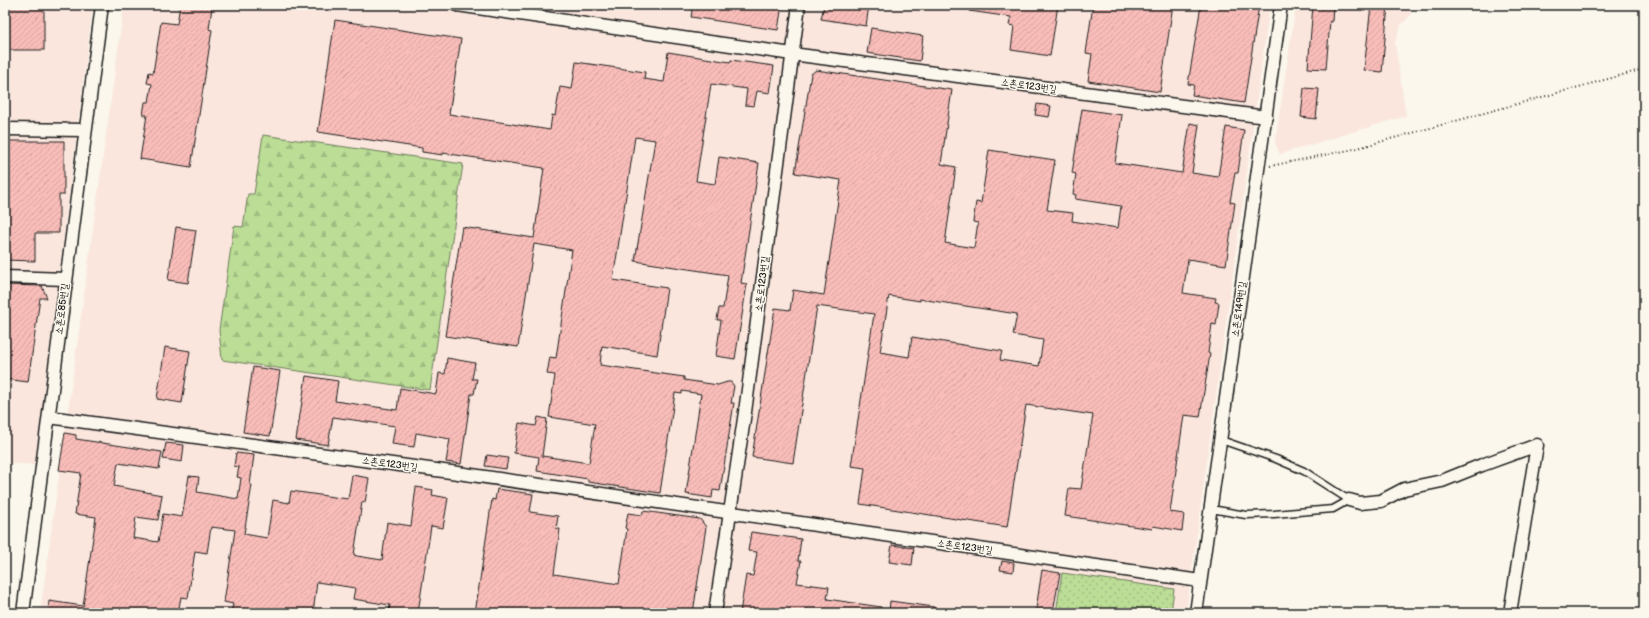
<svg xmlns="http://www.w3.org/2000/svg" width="1649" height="618" font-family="'Balsamiq Sans','Poor Story',sans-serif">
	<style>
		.built { fill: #fae6dd }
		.grass { fill: url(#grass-dots); stroke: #6c7c59 }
		.forest { fill: url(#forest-firs); stroke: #6c7c59 }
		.building { fill: url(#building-hatch); stroke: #1c1c1c; fill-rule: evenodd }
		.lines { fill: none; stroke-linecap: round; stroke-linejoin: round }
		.lane-casing { stroke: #1c1c1c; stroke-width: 9 }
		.street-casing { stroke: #1c1c1c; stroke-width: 15 }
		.path { stroke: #1c1c1c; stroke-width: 2; stroke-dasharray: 1 3; stroke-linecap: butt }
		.lane { stroke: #fbf7ec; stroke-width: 6 }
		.street { stroke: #fbf7ec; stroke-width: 12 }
		.labels { text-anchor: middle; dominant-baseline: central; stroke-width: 3; stroke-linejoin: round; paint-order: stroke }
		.street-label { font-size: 10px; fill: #1c1c1c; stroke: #fbf7ec }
	</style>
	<defs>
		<pattern id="grass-dots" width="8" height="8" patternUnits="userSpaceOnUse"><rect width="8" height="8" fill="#bbdd96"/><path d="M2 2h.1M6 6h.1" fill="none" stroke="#a0bd81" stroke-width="1.8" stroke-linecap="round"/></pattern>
		<pattern id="forest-firs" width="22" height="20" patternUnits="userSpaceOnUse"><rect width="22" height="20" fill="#bbdd96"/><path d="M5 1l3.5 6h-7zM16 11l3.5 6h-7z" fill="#a0bd81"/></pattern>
		<pattern id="building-hatch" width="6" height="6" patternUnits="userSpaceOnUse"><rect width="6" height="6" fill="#f9bdb9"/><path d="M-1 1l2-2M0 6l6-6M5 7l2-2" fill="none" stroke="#d5a29e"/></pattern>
	</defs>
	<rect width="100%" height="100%" fill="#fbf7ec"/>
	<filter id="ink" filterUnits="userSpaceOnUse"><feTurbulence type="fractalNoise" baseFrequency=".025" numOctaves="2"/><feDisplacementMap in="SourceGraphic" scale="8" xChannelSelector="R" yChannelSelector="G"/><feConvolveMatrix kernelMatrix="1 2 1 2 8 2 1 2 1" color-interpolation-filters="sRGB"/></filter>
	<g filter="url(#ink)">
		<!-- built -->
		<g class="built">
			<polygon points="5,5 93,5 35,465 5,463"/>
			<polygon points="124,5 1270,5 1186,613 40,613"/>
			<polygon points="1296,5 1412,5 1410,16 1401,25 1395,43 1406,116 1280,154 1275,143"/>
		</g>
		<!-- grass -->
		<polygon class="grass" points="1062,573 1174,589 1171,613 1056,613"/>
		<!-- forest -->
		<polygon class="forest" points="263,135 463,164 430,390 222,360 219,330 234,226 243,227 248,194 254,194"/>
		<!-- building -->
		<g class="building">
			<polygon points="180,5 199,5 212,7 209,29 212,30 191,167 140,159 147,115 143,115 145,102 149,102 152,84 147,83 149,72 153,73 161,22 177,24"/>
			<polygon points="693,5 782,5 778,30 691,17"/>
			<polygon points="824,5 869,5 866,26 821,19"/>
			<polygon points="969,5 1058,5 1050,56 1011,50 1014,26 1009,25 1011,17 969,11"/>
			<polygon points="1093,5 1173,5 1160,92 1088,81 1092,54 1086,53"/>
			<polygon points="1201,5 1259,5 1244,103 1192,95 1194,85 1188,84"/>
			<polygon points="1313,5 1333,5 1332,22 1330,21 1326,69 1308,68"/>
			<polygon points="1371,5 1388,5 1382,72 1364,70"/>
			<rect x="5" y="6" width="39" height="44"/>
			<polygon points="335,20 461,39 449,114 550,130 552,115 555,116 560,87 572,89 576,62 645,72 644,79 664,82 668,52 730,62 731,60 774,66 770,93 757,91 754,106 745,105 747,89 711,84 696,181 715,184 719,157 759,163 741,283 747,284 735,359 716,356 721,320 717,320 719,308 723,308 728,275 635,261 655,140 635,137 613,280 667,288 657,355 602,346 600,365 684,377 684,380 718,385 727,382 731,382 734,386 731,403 734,403 720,491 713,490 712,498 686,494 701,394 682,391 682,394 675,393 660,493 588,482 588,479 537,471 539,457 514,453 519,423 536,426 538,417 547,419 542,456 589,463 595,424 549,417 555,375 547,374 550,357 556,358 572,250 534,244 518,347 445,336 462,227 534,238 544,168 443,153 443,155 422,152 422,148 318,132"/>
			<polygon points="871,28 923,36 920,61 867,53"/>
			<path d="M816,70L952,90L941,164L956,167L945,243L974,248L978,223L973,222L976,202L981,203L989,150L1055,160L1047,210L1073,213L1072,221L1118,228L1121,206L1075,199L1076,195L1073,194L1076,174L1072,173L1082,109L1122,115L1115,163L1182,173L1190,123L1199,125L1192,173L1218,177L1226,127L1244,130L1238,173H1235L1230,202L1235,203L1226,265L1188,259L1183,293L1216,298L1215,302L1219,303L1216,325L1212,324L1208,353L1210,354L1200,417L1184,415L1170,512L1184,514L1182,531L1153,526L1152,529L1065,516L1069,488L1081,489L1093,415L1026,405L1007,527L860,504L865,468L851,466L874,314L817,306L793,463L752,457L775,308L790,310L793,290L824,295L841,180L795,173L811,74ZM889,296L920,301V299L1017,314L1013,335L1043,340L1039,366L1000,360L1002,351L912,337L909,357L880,352Z"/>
			<polygon points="1304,88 1319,89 1316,119 1301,117"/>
			<polygon points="1037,104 1051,106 1049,117 1035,115"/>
			<polygon points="5,141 64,141 64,195 59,195 59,233 35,233 35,261 5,260"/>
			<polygon points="176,227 196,230 188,283 168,280"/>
			<polygon points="5,285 42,286 47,298 40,298 28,382 5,379 5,329 9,297 5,297"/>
			<polygon points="165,347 190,351 182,403 157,399"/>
			<polygon points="447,358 475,363 472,379 477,379 474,394 471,394 461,464 446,462 450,439 416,433 414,447 392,444 395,426 333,417 328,445 296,440 306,376 338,381 335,401 397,410 400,388 436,394 439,373 445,374"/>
			<polygon points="253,367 280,371 270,436 243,432"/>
			<polygon points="65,433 76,435 76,439 162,452 159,469 118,463 114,486 162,495 158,520 136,517 133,538 158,542 163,514 182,517 189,476 199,477 197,492 238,499 241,478 237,477 239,467 234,466 236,453 254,455 250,485 252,485 244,534 267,538 273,500 289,503 291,491 348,499 352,475 369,478 365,503 362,502 354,555 357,556 382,560 387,522 411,526 416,487 433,490 432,495 448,498 443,528 431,526 418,613 389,613 390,605 353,599 355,588 317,582 313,613 231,613 233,604 224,602 235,530 211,527 207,553 195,551 188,598 181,597 178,613 48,613 49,601 83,606 96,517 75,514 81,473 59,470"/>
			<polygon points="166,443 184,445 182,462 163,459"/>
			<polygon points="487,455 508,458 506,469 485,466"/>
			<polygon points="497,489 533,494 530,512 558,516 556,529 560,529 554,574 619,584 627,529 625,528 628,513 642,515 643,511 700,519 706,527 693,613 475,613 492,499 495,500"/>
			<polygon points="751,532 801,539 798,561 801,561 797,583 829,587 827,599 881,607 881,613 740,613 746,575 753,576 757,552 748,551"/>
			<polygon points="892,545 914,548 912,565 889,562"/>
			<polygon points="1002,561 1014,563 1013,572 1000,570"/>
			<polygon points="1042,570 1060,573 1053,612 1036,609"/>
			<polygon points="890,601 934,607 934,613 889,613"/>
		</g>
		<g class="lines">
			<defs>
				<polyline id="lane" points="1211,509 1246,515 1274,514 1333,509 1349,500 1304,471 1276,459 1221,440"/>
				<g id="street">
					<polyline points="457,5 792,54 1266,117"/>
					<polyline points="5,129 85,130"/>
					<polyline points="5,277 66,279"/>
					<polyline points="49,417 458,473 1200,581"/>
					<polyline points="1349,500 1360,503 1381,501 1404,489 1442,481 1482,465 1537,445 1510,613"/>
					<polyline points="23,613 102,5"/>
					<polyline points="715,613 745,412 799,5"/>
					<polyline points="1196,613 1281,5"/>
				</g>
			</defs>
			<!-- lane casing -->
			<use href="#lane" class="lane-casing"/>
			<!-- street casing -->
			<use href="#street" class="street-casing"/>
			<!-- path -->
			<polyline class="path" points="1270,166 1354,149 1644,69"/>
			<!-- lane -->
			<use href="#lane" class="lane"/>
			<!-- street -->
			<use href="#street" class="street"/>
		</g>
	</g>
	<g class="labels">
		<!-- street labels -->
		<g class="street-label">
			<text transform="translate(1029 86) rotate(8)">소촌로123번길</text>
			<text transform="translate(762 284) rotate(-83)">소촌로123번길</text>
			<text transform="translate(62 309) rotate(-83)">소촌로85번길</text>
			<text transform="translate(1239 309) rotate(-82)">소촌로149번길</text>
			<text transform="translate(390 464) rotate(8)">소촌로123번길</text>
			<text transform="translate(965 547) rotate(8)">소촌로123번길</text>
		</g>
	</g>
	<!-- margin -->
	<rect width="1649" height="618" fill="none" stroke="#fbf7ec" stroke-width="20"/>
	<rect x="10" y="10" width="1629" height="598" fill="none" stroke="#1c1c1c" stroke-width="1.5" filter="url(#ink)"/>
</svg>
